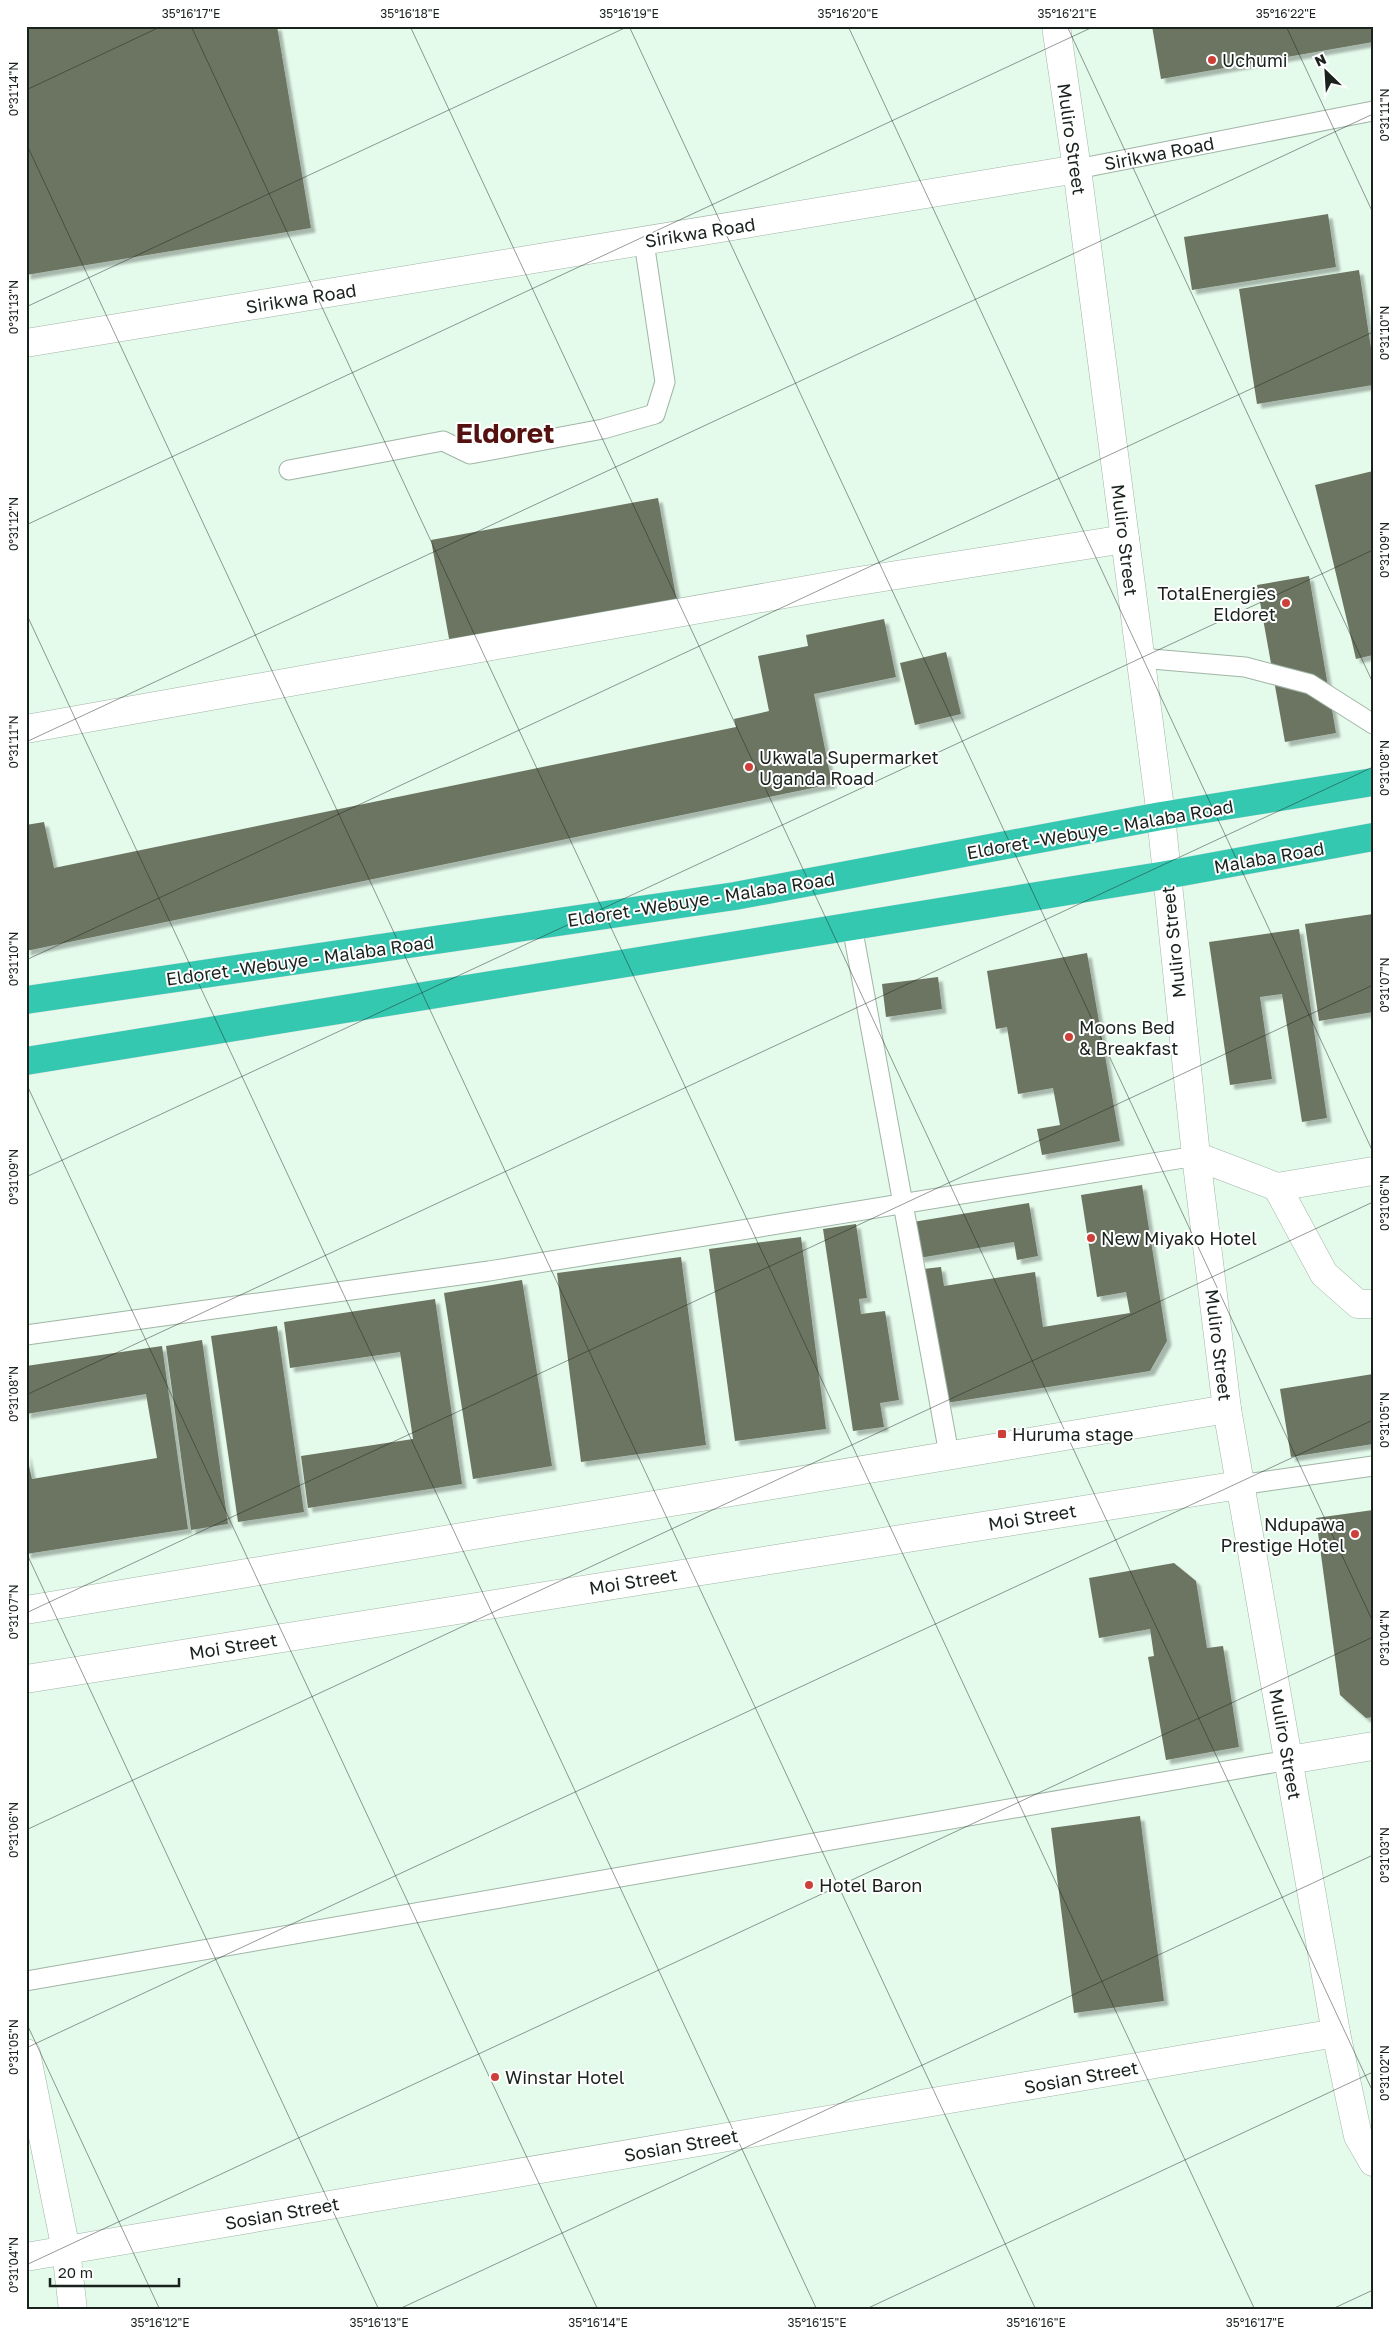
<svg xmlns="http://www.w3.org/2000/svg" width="1399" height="2336" font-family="'Golos Text',sans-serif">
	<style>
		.building { fill: #6c7562; filter: url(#shadow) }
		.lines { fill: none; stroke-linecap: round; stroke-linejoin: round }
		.lane-casing { stroke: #a0b5a6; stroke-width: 21 }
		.street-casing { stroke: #a0b5a6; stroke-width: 29 }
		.highway-casing { stroke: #e4e4e4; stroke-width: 29 }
		.lane { stroke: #fff; stroke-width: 19 }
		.street { stroke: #fff; stroke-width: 28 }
		.highway { stroke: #35c8b1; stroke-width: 28 }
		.ticks { fill: none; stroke: #1a221d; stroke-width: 1; stroke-opacity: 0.45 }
		.poi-dot { fill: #cd3f39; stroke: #fff; stroke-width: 2 }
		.labels { text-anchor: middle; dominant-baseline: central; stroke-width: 4; stroke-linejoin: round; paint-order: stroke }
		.poi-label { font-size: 18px; fill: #1a221d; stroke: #fff; text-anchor: start }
		.street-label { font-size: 18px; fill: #1a221d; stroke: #fff }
		.town-label { font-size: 28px; font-weight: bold; fill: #55110f; stroke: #fff }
		.neatline { fill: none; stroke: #1a221d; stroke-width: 2 }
		.ticks-label { font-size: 12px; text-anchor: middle; fill: #1a221d }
	</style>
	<defs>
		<filter id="shadow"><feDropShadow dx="4.5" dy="4.5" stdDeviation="1" flood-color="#0004"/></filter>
	</defs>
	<rect width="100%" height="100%" fill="#e4faea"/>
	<!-- building -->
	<g class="building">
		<polygon points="26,26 277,26 311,228 26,275"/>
		<polygon points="1152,26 1373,26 1373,42 1161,79"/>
		<polygon points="1328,214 1336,267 1192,290 1184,237"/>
		<polygon points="1359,270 1373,361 1373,385 1257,404 1239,289"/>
		<polygon points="1373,471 1373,655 1356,659 1315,485"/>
		<polygon points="658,498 677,602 450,644 431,540"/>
		<polygon points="1309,576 1336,733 1285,742 1257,585"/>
		<polygon points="884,619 896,677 814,694 832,784 26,951 26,825 44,822 54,868 736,727 734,719 769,711 758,656 808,646 806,635"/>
		<polygon points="946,652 961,714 915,725 900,663"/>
		<polygon points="1373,914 1373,1012 1319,1021 1305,924"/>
		<polygon points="1299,929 1327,1118 1302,1122 1282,994 1260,997 1272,1079 1230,1085 1209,942"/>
		<polygon points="1087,953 1120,1141 1042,1155 1037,1129 1060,1125 1053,1088 1018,1094 1007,1027 996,1029 987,971"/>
		<polygon points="938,977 942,1009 886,1017 882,984"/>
		<polygon points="1142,1185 1167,1341 1150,1371 946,1403 923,1269 941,1267 944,1286 1035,1272 1043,1327 1130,1313 1126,1292 1097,1297 1081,1195"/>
		<polygon points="1029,1203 1038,1256 1017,1260 1014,1242 919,1258 913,1222"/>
		<polygon points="856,1224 867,1298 859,1299 861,1314 885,1311 899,1400 880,1403 884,1427 853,1431 823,1229"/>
		<polygon points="801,1237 826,1429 735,1441 709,1249"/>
		<polygon points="681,1257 706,1445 581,1462 557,1273"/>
		<polygon points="522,1280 552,1466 473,1479 444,1293"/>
		<polygon points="435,1299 462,1484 308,1508 301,1456 413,1439 400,1352 290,1368 284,1322"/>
		<polygon points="277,1326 304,1512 238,1522 211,1336"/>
		<polygon points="202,1340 228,1524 191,1530 166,1346"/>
		<polygon points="162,1346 188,1529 26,1554 26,1452 32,1479 157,1458 146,1394 26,1414 26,1366"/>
		<polygon points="1373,1374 1373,1444 1291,1457 1280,1389"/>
		<polygon points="1373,1510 1373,1717 1366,1718 1340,1695 1316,1518"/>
		<polygon points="1174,1563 1196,1581 1207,1648 1223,1646 1239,1747 1166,1760 1148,1657 1154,1656 1150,1629 1099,1638 1089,1578"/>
		<polygon points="1140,1816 1164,2001 1074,2013 1051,1828"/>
	</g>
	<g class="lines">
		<defs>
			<g id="lane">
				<polyline points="1077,169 1373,111"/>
				<polyline points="289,470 443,441 470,454 603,429 655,414 665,382 644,242"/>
				<polyline points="1140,658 1245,667 1310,684 1373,724"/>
				<polyline points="852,926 949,1454"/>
				<polyline points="26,1335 489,1271 1196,1156"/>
				<polyline points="1239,1485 1373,1466"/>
				<polyline points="26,1981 1289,1760"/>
			</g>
			<g id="street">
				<polyline points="1056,26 1077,169 1161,816 1196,1156 1227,1409 1336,2033 1358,2136 1373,2162"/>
				<polyline points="26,343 1077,169"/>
				<polyline points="26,729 846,583 1125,539"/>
				<polyline points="1196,1156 1277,1187 1373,1171"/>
				<polyline points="1277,1187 1324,1274 1358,1304 1373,1304"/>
				<polyline points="26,1610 1227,1409"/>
				<polyline points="26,1679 1239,1485"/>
				<polyline points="1289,1760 1373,1746"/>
				<polyline points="26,2053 66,2250 73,2310"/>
				<polyline points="26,2257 1336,2033"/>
			</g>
			<g id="highway">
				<polyline points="26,1000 735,896 1161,816 1373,782"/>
				<polyline points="26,1061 1166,875 1373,837"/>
			</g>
		</defs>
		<!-- lane casing -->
		<use href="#lane" class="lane-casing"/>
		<!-- street casing -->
		<use href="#street" class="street-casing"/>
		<!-- highway casing -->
		<use href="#highway" class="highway-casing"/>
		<!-- lane -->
		<use href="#lane" class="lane"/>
		<!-- street -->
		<use href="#street" class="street"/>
		<!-- highway -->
		<use href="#highway" class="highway"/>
	</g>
	<!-- ticks -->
	<path class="ticks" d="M191,26L1255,2310M410,26L1373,2092M629,26L1373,1622M848,26L1373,1152M1067,26L1373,683M1286,26L1373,213M26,90L162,26M26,143L1036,2310M26,307L629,26M26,525L1095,26M26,613L817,2310M26,742L1373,114M26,960L1373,332M26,1083L598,2310M26,1177L1373,550M26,1395L1373,767M26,1552L379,2310M26,1613L1373,985M26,1830L1373,1202M26,2022L160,2310M26,2048L1373,1420M26,2265L1373,1637M397,2310L1373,1855M864,2310L1373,2072M1330,2310L1373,2290"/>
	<!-- markers -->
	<g class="poi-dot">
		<circle cx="1212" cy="60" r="5"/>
		<circle cx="1286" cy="603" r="5"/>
		<circle cx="749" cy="767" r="5"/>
		<circle cx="1069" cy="1037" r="5"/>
		<circle cx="1091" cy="1238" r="5"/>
		<rect x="997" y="1429" width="10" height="10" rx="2.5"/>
		<circle cx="1355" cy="1534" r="5"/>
		<circle cx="809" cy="1885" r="5"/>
		<circle cx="495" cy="2077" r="5"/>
	</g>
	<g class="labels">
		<!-- poi labels -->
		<g class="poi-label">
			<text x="1222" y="60">Uchumi</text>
			<text x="1276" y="593" text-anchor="end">TotalEnergies<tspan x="1276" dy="21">Eldoret</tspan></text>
			<text x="759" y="757">Ukwala Supermarket<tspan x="759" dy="21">Uganda Road</tspan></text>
			<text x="1079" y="1027">Moons Bed<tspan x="1079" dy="21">&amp; Breakfast</tspan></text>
			<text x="1101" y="1238">New Miyako Hotel</text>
			<text x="1012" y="1434">Huruma stage</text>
			<text x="1345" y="1524" text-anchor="end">Ndupawa<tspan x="1345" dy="21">Prestige Hotel</tspan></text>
			<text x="819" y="1885">Hotel Baron</text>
			<text x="505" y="2077">Winstar Hotel</text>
		</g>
		<!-- street labels -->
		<g class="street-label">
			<text transform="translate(1072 139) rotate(82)">Muliro Street</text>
			<text transform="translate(1159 153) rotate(-11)">Sirikwa Road</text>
			<text transform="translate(700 232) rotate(-9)">Sirikwa Road</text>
			<text transform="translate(301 298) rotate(-9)">Sirikwa Road</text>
			<text transform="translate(1125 540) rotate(83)">Muliro Street</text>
			<text transform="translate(1100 829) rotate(-10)">Eldoret -Webuye - Malaba Road</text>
			<text transform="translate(1269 857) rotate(-10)">Malaba Road</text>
			<text transform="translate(701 899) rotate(-9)">Eldoret -Webuye - Malaba Road</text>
			<text transform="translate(1173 942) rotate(-96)">Muliro Street</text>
			<text transform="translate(300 960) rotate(-8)">Eldoret -Webuye - Malaba Road</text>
			<text transform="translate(1219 1345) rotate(83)">Muliro Street</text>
			<text transform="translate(1032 1517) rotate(-9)">Moi Street</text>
			<text transform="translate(633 1581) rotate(-9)">Moi Street</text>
			<text transform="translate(233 1646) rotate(-9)">Moi Street</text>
			<text transform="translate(1286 1744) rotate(80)">Muliro Street</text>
			<text transform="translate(1081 2077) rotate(-10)">Sosian Street</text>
			<text transform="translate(681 2145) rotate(-10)">Sosian Street</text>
			<text transform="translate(282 2213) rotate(-10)">Sosian Street</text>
		</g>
		<!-- town labels -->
		<g class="town-label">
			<text x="505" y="432">Eldoret</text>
		</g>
	</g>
	<!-- border -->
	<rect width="1399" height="2336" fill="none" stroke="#ffffff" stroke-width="55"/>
	<!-- north arrow -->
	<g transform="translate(1326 72) rotate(335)" stroke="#ffffff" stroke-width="4" paint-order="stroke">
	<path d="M0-4L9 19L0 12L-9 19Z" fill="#1a221d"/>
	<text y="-8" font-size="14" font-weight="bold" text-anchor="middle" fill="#1a221d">N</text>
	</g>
	<!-- scale -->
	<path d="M50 2278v8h129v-8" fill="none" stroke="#1a221d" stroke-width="2.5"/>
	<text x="58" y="2278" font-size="15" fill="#1a221d" stroke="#ffffff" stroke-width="4" paint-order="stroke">20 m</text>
	<rect x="28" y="28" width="1344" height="2280" class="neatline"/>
	<g class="ticks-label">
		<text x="191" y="18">35°16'17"E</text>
		<text x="410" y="18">35°16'18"E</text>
		<text x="629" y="18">35°16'19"E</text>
		<text x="848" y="18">35°16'20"E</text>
		<text x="1067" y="18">35°16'21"E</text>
		<text x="1286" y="18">35°16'22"E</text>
		<text transform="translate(14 89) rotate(-90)" y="4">0°31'14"N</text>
		<text transform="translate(1385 115) rotate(-90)" y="4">0°31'11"N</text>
		<text transform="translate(14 307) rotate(-90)" y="4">0°31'13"N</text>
		<text transform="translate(1385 333) rotate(-90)" y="4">0°31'10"N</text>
		<text transform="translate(14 524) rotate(-90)" y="4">0°31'12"N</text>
		<text transform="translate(1385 550) rotate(-90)" y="4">0°31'09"N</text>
		<text transform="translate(14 742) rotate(-90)" y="4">0°31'11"N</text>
		<text transform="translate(1385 768) rotate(-90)" y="4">0°31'08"N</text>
		<text transform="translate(14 959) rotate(-90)" y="4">0°31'10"N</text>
		<text transform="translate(1385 985) rotate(-90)" y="4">0°31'07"N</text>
		<text transform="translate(14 1177) rotate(-90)" y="4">0°31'09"N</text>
		<text transform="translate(1385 1203) rotate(-90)" y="4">0°31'06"N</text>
		<text transform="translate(14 1394) rotate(-90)" y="4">0°31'08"N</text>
		<text transform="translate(1385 1420) rotate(-90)" y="4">0°31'05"N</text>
		<text transform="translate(14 1612) rotate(-90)" y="4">0°31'07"N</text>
		<text transform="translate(1385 1638) rotate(-90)" y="4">0°31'04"N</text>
		<text transform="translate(14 1830) rotate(-90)" y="4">0°31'06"N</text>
		<text transform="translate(1385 1855) rotate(-90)" y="4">0°31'03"N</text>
		<text transform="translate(14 2047) rotate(-90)" y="4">0°31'05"N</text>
		<text transform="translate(1385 2073) rotate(-90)" y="4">0°31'02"N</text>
		<text transform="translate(14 2265) rotate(-90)" y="4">0°31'04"N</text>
		<text x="160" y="2327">35°16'12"E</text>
		<text x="379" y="2327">35°16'13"E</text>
		<text x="598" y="2327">35°16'14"E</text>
		<text x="817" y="2327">35°16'15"E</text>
		<text x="1036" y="2327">35°16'16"E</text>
		<text x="1255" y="2327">35°16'17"E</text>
	</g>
</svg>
